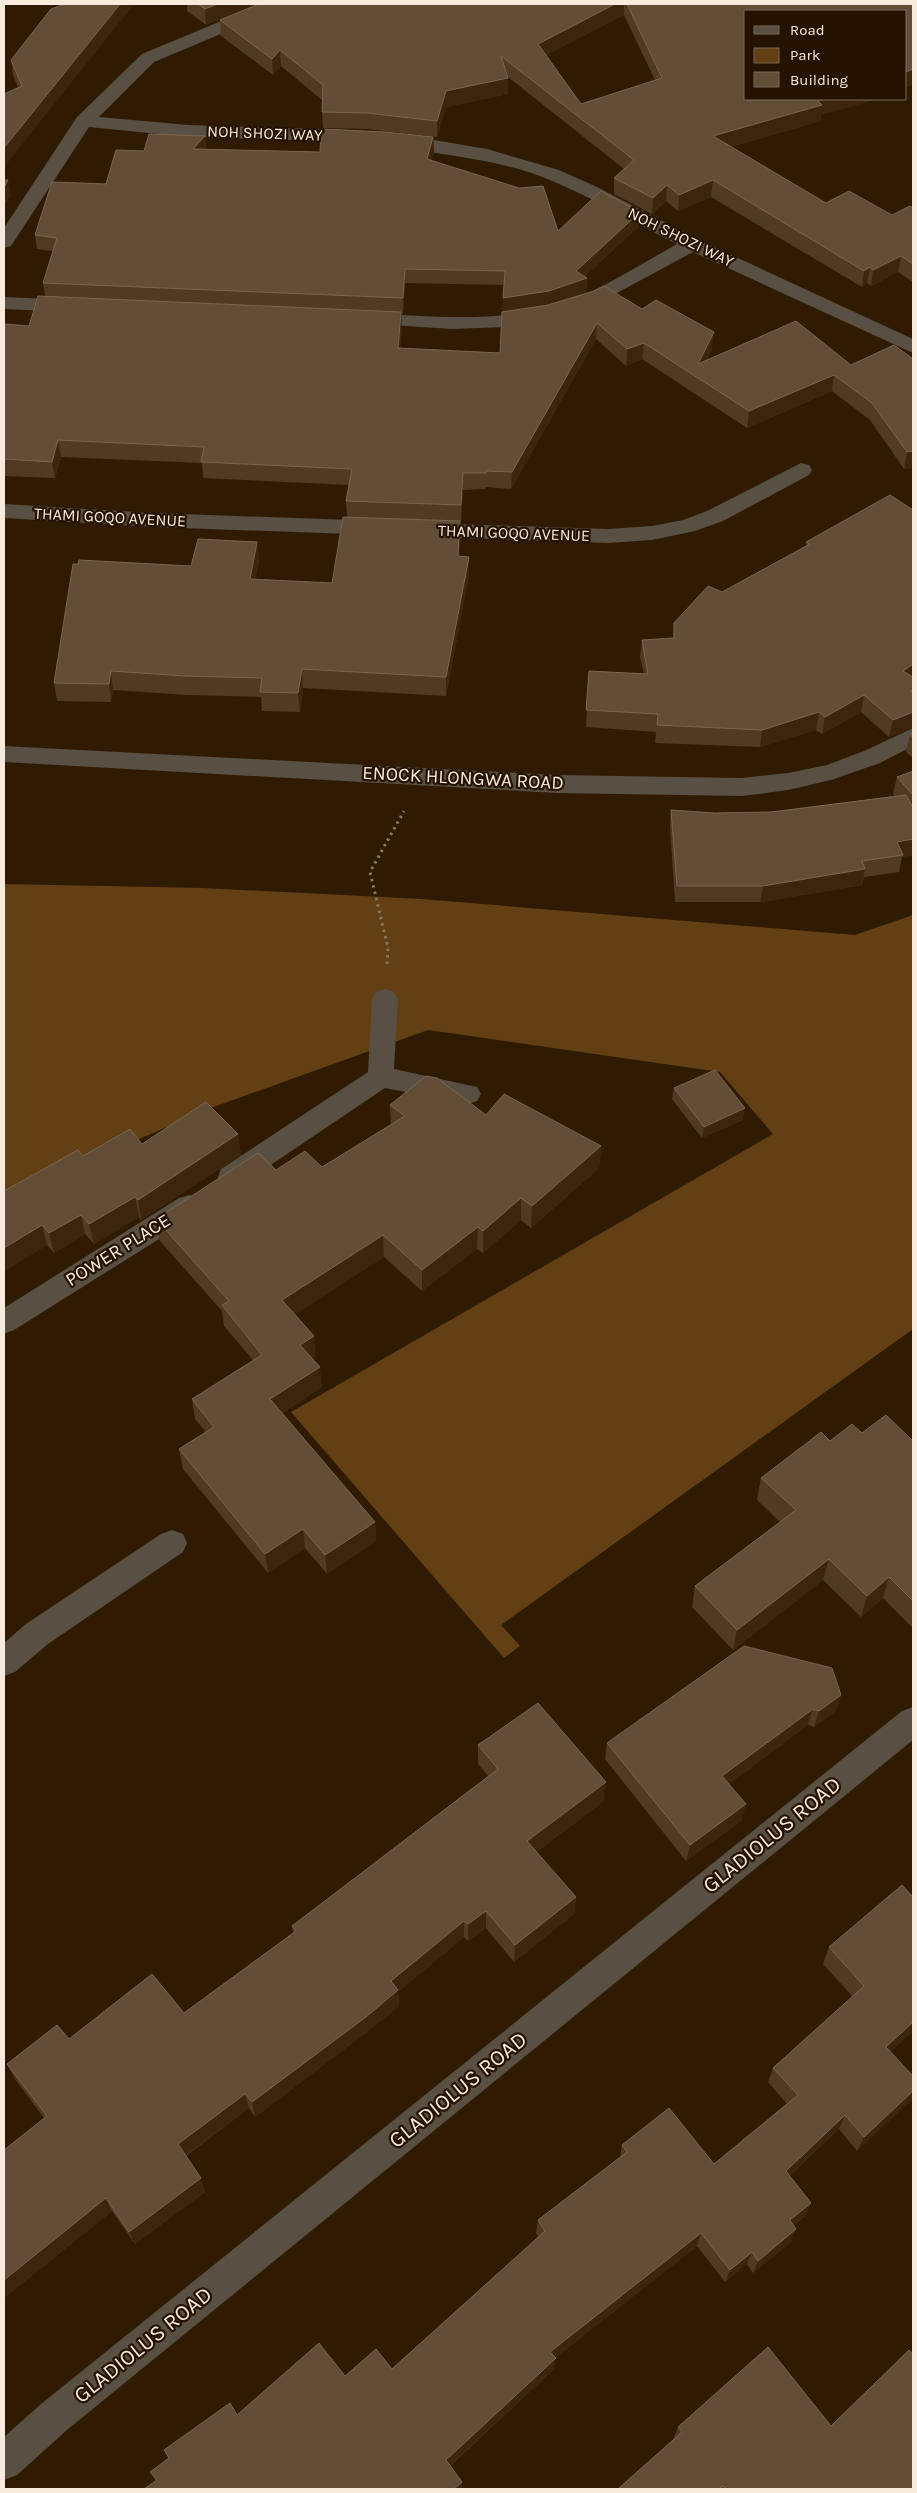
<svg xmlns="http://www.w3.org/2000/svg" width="917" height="2493" font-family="Karla,sans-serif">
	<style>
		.green { fill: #624013 }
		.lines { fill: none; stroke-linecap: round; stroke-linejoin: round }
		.path { stroke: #877661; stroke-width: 3; stroke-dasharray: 2.5 4; stroke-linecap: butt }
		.lane { fill: #594f43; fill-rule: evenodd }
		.street { fill: #594f43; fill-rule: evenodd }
		.wall { fill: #503b22; fill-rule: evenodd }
		.shaded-wall { fill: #3b260d }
		.building { fill: #624e36; stroke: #796650 }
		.labels { text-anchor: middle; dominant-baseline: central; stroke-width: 4.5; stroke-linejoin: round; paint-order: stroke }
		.far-street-label { font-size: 16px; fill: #f8eadc; stroke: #251200 }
		.street-label { font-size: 19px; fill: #f8eadc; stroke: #251200 }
		.near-street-label { font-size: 22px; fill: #f8eadc; stroke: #251200 }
	</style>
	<rect width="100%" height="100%" fill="#2f1b02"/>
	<!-- green -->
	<polygon class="green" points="4,884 203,888 422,899 855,935 913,915 913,1329 501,1625 520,1646 504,1658 291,1412 773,1134 720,1072 428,1030 208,1109 4,1198"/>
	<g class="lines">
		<!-- path -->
		<polyline class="path" points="387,964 388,948 370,872 404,811"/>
		<!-- lane -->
		<polygon class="lane" points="172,1530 183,1534 187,1543 183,1552 48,1644 15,1672 4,1676 4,1643 26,1624 161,1534"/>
		<!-- street -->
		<g class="street">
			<polygon points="262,4 286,4 283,8 154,62 99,117 189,125 357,130 364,132 366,136 364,140 357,142 189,137 89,127 11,246 4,248 4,228 77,117 142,54"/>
			<path d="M398,134L487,149L559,170L595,186L701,241L913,339V353L693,252L593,306L547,320L505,327L452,329L358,323L355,319L358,315L365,313C433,316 517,326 580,297C613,282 645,262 677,244C625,219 577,187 522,170C479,157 435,155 391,144L389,140L391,136Z"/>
			<polygon points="4,297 72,300 79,302 82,306 79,310 72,312 4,309"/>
			<polygon points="801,463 809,465 812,470 809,475 723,521 695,531 652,540 608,543 422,537 414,535 411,530 414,525 422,523 608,529 652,526 683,520 707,511"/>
			<polygon points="4,504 154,513 379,521 387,523 390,528 387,533 379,535 154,527 4,518"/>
			<polygon points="913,728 913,746 880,763 831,780 788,790 742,796 557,793 4,762 4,746 557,775 742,778 788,773 827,765 864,751"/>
			<polygon points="385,989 394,992 398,999 394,1069 477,1087 481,1094 477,1101 468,1104 385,1088 241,1185 231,1188 221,1185 218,1177 221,1169 368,1072 372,999 376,992"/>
			<polygon points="189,1195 199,1198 203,1206 199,1214 14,1330 4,1334 4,1308 179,1198"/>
			<polygon points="913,1707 913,1740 67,2430 17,2475 4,2480 4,2437 41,2404 902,1711"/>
		</g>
	</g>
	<!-- wall -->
	<g class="wall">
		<polygon points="187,4 258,4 206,25 187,11"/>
		<path d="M259,4H913V84L906,87V11L821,115L820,121L730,147L826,203L892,215L913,208V282L898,272L871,286L867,283L862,287L711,197L678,211L666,201L652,214L614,194V178L624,169L508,77V94L446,107L437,137L367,129L323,128L322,112V100L281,66L273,75L221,36L220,20ZM624,15L655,80L581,104L546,55Z"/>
		<polygon points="51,9 4,167 18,87 13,75 11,60"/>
		<path d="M205,136L206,150L320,152L433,137L434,152L431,160L558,231L639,226L585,276L587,278L586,292L557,303L642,309L712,349L707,360L851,365L913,359V467L904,469L870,420L832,391L747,428L642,359L626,366L596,339L511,489L486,487L485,489L463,490L461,522H460L459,556L469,557V575L446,696L303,688L300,712L262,711L261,697L187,695L113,690L111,702L57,701L54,683L191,566L257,542L259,561L255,580L332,583L347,517L346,501L349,485L203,478L202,463L61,457L55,478L4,476V327L29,326L45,296L43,283L53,251L37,249L35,235L106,184L144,151ZM405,283L504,285L500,353L400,348L402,329L401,313H403Z"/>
		<polygon points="913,510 913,727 889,737 861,712 822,734 816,730 760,747 655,743 656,732 586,727 589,671 644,674 640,657 642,640 673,638 674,623 722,592 806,546 806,542"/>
		<polygon points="913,732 913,758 906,752 910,734"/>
		<polygon points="913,771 913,855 902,857 899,872 864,877 862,885 760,902 675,902 670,827 671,810 715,813 771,812 895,796 893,794 897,777"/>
		<polygon points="674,1088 743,1120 702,1138 672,1099"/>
		<polygon points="390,1105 486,1115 601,1146 599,1168 531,1228 521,1220 483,1253 477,1249 422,1291 384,1257 295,1314 316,1356 312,1359 322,1387 282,1413 375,1522 376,1541 327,1574 305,1548 268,1573 183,1469 179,1449 206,1432 195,1419 192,1399 253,1360 224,1326 222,1311 160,1241 156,1219 276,1170 322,1167 391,1125"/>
		<polygon points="142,1144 241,1155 141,1220 139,1217 94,1244 85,1234 54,1253 47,1245 4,1271 83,1156"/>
		<polygon points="862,1433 913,1441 913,1627 912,1627 883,1598 861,1617 823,1580 733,1650 692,1607 695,1586 780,1522 757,1500 761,1478 830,1441"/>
		<polygon points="841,1695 836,1711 814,1727 808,1725 729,1784 742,1820 686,1861 605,1759 607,1743"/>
		<polygon points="478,1745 604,1801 536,1852 576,1897 574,1914 514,1962 486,1928 468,1941 464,1937 398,1992 399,2006 367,2032 255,2117 249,2108 186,2156 205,2192 135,2244 112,2211 4,2298 4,2150 44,2118 15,2079 7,2064 69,2039 184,2013 293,1933 292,1926 488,1776 478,1764"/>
		<polygon points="913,1897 913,2031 890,2052 913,2076 857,2151 839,2129 789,2176 811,2203 805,2216 793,2226 791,2242 753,2273 747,2264 725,2282 697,2246 555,2358 554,2369 450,2466 462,2482 462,2489 144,2489 156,2481 150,2472 237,2415 345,2376 392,2369 539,2237 536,2233 538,2220 620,2158 622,2145 714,2164 787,2104 768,2082 773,2068 853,1997 823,1964 829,1947"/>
		<polygon points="831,2426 913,2489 618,2489 674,2439 674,2438 678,2427"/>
	</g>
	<!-- shaded-wall -->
	<g class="shaded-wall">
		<polygon points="120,4 134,4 4,167 4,148"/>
		<polygon points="218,4 258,4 206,25 205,9"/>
		<polygon points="615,4 624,4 624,15 537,60 538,44"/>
		<polygon points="280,50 281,66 273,75 272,59"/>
		<polygon points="913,69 913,84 906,87 906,72"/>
		<polygon points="508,78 508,94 446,107 437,137 437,121 446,91"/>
		<polygon points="825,99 879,99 821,115 820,121 711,152 713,136"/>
		<polygon points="205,136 206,151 193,149"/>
		<polygon points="433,137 434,152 428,173 427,159"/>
		<polygon points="8,180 11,196 4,206 4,187"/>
		<polygon points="713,180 711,197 678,211 679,195"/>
		<polygon points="667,185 666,201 652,214 653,198"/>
		<polygon points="640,212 639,226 582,279 587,278 586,292 549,306 503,312 503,298 576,271"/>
		<polygon points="901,256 898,272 871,286 873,270"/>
		<polygon points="870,267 867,283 862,287 864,271"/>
		<polygon points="405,269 405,283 403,313 403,298"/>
		<polygon points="401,312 402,329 399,365 398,348"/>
		<polygon points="597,323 596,339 511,489 512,472"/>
		<polygon points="714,332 712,349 698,378 698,364"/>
		<polygon points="644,343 642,359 626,366 627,349"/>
		<polygon points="834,375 832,391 747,428 749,411"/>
		<polygon points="58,440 61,457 55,478 52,462"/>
		<polygon points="913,451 913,467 904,469 907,452"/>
		<polygon points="463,473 463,490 461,522 461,505"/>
		<polygon points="460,521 460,540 458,575 458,556"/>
		<polygon points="257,542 259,561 252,598 250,579"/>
		<polygon points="469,557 469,575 446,696 446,677"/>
		<polygon points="913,664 913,679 903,671"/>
		<polygon points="302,669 303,688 300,712 298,693"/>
		<polygon points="111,671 113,690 111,702 109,684"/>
		<polygon points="864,695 861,712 822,734 825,717"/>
		<polygon points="819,712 816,730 760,747 762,730"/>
		<polygon points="913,712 913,727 889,737 893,720"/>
		<polygon points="913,839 913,855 902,857 903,855 897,842"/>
		<polygon points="865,869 862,885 760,902 763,886"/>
		<polygon points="745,1108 743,1120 702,1138 704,1127"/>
		<polygon points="238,1134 241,1155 141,1220 138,1200"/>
		<polygon points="601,1146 599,1168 531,1228 532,1206"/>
		<polygon points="135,1197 139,1217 94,1244 89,1224"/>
		<polygon points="521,1198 521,1220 483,1253 483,1231"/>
		<polygon points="81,1215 85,1234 54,1253 49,1233"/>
		<polygon points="42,1225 47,1245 4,1271 4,1248"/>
		<polygon points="478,1227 477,1249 422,1291 422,1270"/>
		<polygon points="383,1235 384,1257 285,1321 282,1300"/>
		<polygon points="314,1336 316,1356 302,1366 300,1345"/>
		<polygon points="320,1367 322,1387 272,1419 270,1399"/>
		<polygon points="375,1522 376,1541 327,1574 325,1555"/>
		<polygon points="303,1529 305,1548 268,1573 265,1554"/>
		<polygon points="829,1559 823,1580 733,1650 737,1630"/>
		<polygon points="889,1577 883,1598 861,1617 867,1596"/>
		<polygon points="841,1695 836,1711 814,1727 819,1711"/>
		<polygon points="813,1709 808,1725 718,1792 722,1776"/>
		<polygon points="606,1782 604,1801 526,1859 527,1841"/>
		<polygon points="746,1804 742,1820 686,1861 690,1845"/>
		<polygon points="576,1897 574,1914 514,1962 515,1945"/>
		<polygon points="486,1911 486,1928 468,1941 468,1924"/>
		<polygon points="464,1921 464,1937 398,1992 399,2006 367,2032 255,2117 252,2102 391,1981"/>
		<polygon points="913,2022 913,2031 879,2062 886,2047"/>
		<polygon points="913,2091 913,2099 857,2151 864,2137"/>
		<polygon points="245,2094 249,2108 182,2158 178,2144"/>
		<polygon points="845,2115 839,2129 780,2184 786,2171"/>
		<polygon points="201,2178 205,2192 135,2244 129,2232"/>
		<polygon points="106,2198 112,2211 4,2298 4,2280"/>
		<polygon points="811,2203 805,2216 784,2233 790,2220"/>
		<polygon points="796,2229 791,2242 753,2273 758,2261"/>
		<polygon points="701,2233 697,2246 549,2363 550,2352"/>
		<polygon points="752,2252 747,2264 725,2282 730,2270"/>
		<polygon points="556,2358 554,2369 446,2469 446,2460"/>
		<polygon points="462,2482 462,2489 454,2489"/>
	</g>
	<!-- building -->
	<g class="building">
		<polygon points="65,4 120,4 4,148 4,94 22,86 11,60 51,9"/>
		<polygon points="198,4 218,4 205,9"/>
		<polygon points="259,4 615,4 538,44 581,104 662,78 627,4 913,4 913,69 906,72 906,11 746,11 746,99 825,99 818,101 822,105 713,136 826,203 849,191 892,215 910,206 913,208 913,264 901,256 873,270 870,267 864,271 713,180 679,195 667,185 653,198 614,178 634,160 501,56 508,78 446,91 437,121 367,113 322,112 323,85 280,50 272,59 220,20"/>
		<polygon points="321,129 385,132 433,137 427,159 519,188 543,186 558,231 601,191 640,212 576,271 587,278 549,291 503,298 505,271 405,269 403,298 43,283 57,238 35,235 52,182 106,184 116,150 144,151 149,134 205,136 193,149 320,152"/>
		<polygon points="4,180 8,180 4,187"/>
		<polygon points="604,286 642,309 656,300 714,332 698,364 796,321 851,365 894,345 913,359 913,451 907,452 872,403 834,375 749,411 644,343 627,349 597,323 512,472 486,471 486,473 463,473 461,505 346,501 352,469 201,462 204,447 58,440 52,462 4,459 4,327 5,324 29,326 38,296 401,312 398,348 500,353 502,312 548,305 594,291"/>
		<polygon points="890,495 913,510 913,664 903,671 913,677 913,690 911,691 913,693 913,712 893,720 864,695 825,717 819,712 762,730 657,725 658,714 586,710 589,671 648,674 642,640 674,638 674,623 708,586 722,592 810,544 806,542"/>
		<polygon points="343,517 460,521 458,556 469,557 446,677 302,669 298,693 260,692 262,678 185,676 111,671 109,684 54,683 73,564 78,564 79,560 191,566 198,539 257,542 250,579 332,583"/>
		<polygon points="913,732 913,738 910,734"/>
		<polygon points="913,771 913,795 897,777"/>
		<polygon points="906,795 913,808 913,839 897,842 903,855 862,861 865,869 763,886 677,886 671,810 715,813 771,812"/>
		<polygon points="715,1070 745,1108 704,1127 674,1088"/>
		<polygon points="426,1076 437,1078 486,1115 504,1094 601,1146 532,1206 521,1198 483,1231 478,1227 422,1270 383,1235 282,1300 314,1336 300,1345 320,1367 270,1399 375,1522 325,1555 303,1529 265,1554 179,1449 214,1427 192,1399 262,1355 222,1305 229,1301 156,1219 258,1153 276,1170 305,1151 322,1167 405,1116 390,1105"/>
		<polygon points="206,1102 238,1134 138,1200 135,1197 89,1224 81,1215 49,1233 42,1225 4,1248 4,1191 78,1150 83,1156 130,1129 142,1144"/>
		<polygon points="886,1415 913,1441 913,1601 889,1577 867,1596 829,1559 737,1630 695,1586 796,1510 761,1478 821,1432 830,1441 852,1424 862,1433"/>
		<polygon points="744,1646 832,1668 841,1695 819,1711 813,1709 722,1776 746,1804 690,1845 607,1743"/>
		<polygon points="538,1703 606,1782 527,1841 576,1897 515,1945 486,1911 468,1924 464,1921 391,1981 398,1990 366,2017 252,2102 245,2094 178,2144 201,2178 129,2232 106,2198 4,2280 4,2150 47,2116 7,2064 57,2025 69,2039 152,1974 184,2013 296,1931 292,1926 498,1769 478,1745"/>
		<polygon points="902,1885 913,1897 913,2022 886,2047 913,2076 913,2091 864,2137 845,2115 786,2171 811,2203 790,2220 796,2229 758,2261 752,2252 730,2270 701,2233 550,2352 556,2358 446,2460 462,2482 454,2489 144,2489 157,2480 150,2472 169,2458 164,2450 230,2403 237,2415 319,2343 345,2376 376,2349 392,2369 545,2231 538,2220 627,2152 622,2145 669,2108 714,2164 798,2095 773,2068 864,1986 829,1947"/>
		<polygon points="768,2347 831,2426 909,2350 913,2354 913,2489 726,2489 723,2486 719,2489 618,2489 682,2432 678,2427"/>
	</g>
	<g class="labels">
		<!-- far-street labels -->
		<g class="far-street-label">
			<text transform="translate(265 133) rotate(2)">NOH SHOZI WAY</text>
			<text transform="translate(681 237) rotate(26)">NOH SHOZI WAY</text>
			<text transform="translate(110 517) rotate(3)">THAMI GOQO AVENUE</text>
			<text transform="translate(514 533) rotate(2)">THAMI GOQO AVENUE</text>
		</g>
		<!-- street labels -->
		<g class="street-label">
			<text transform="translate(463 778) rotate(3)">ENOCK HLONGWA ROAD</text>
			<text transform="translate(118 1250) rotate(-32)">POWER PLACE</text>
		</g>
		<!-- near-street labels -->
		<g class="near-street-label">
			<text transform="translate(772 1835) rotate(-39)">GLADIOLUS ROAD</text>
			<text transform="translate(458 2090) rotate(-39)">GLADIOLUS ROAD</text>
			<text transform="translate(143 2345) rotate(-39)">GLADIOLUS ROAD</text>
		</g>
	</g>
	<!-- border -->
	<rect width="917" height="2493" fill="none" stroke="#f8eadc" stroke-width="10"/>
	<!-- legend -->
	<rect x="744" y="10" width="162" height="90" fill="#251200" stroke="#796858"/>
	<rect x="754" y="26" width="25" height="8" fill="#594f43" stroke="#796858"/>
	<text x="790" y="35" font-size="15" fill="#f8eadc">Road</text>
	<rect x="754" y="48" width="25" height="15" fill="#624013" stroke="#796858"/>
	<text x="790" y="60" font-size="15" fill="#f8eadc">Park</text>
	<rect x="754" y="72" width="25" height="15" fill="#624e36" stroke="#796858"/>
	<text x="790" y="85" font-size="15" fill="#f8eadc">Building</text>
</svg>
